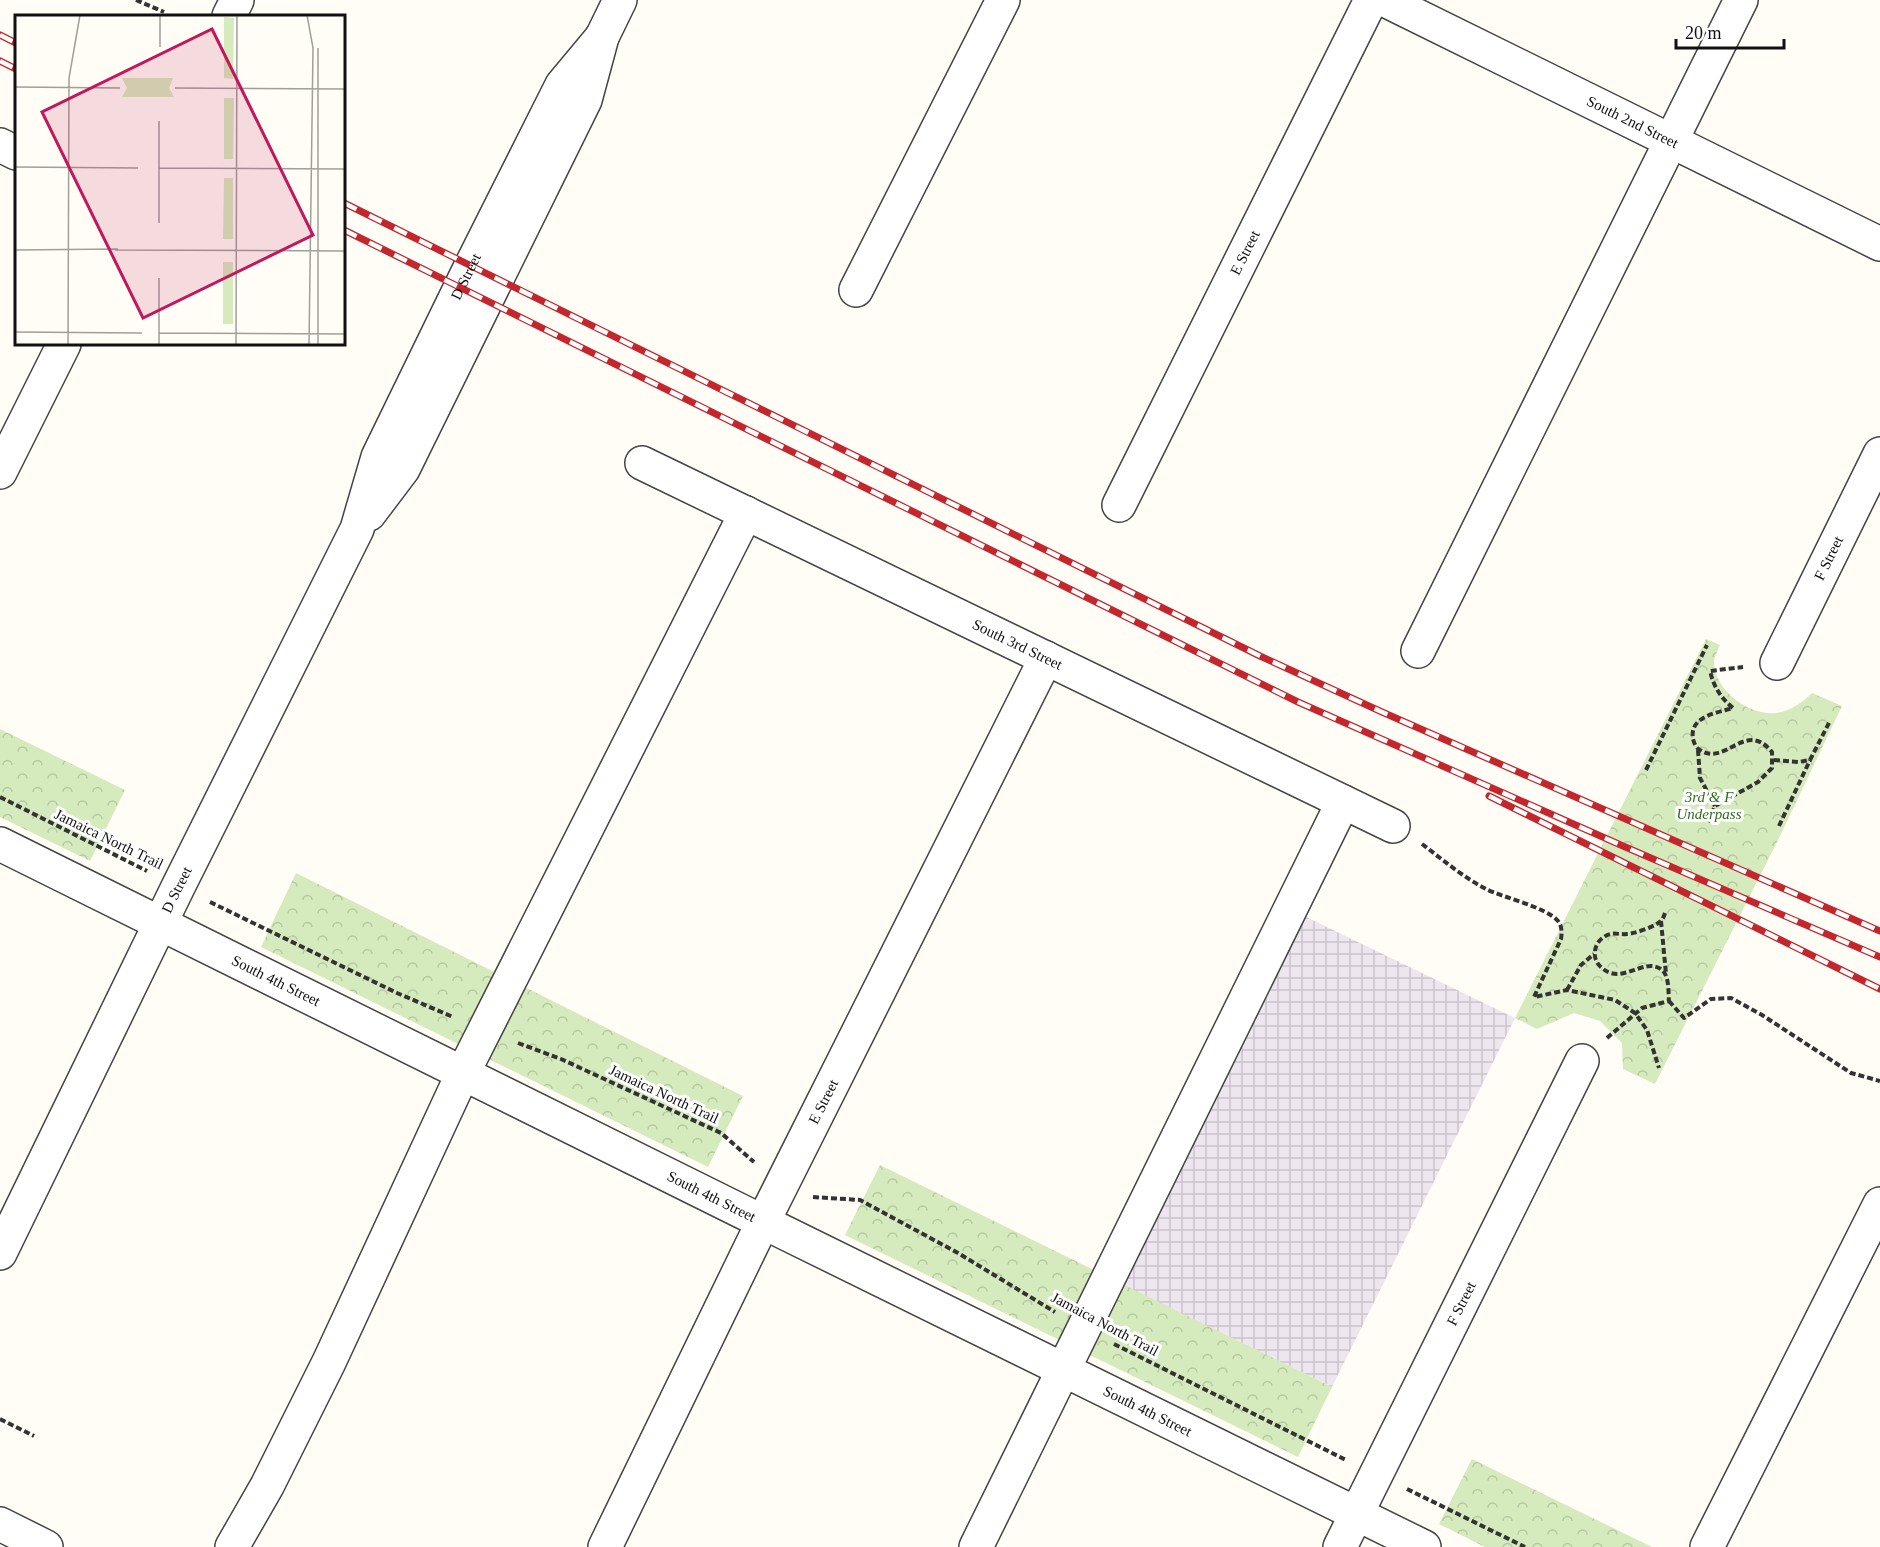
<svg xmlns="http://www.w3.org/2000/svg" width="1880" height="1547" font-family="Georgia,serif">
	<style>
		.industrial { fill: url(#industrial-grid) }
		.park { fill: url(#park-crowns) }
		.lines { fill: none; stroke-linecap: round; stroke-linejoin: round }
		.minor-casing { stroke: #444; stroke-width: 36 }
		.path { stroke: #333; stroke-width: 4; stroke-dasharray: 6 3; stroke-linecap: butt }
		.minor { stroke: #fff; stroke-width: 33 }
		.rail-casing { stroke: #c4262e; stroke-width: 7 }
		.rail { stroke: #fff; stroke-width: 4.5; stroke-dasharray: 14; stroke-linecap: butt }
		.labels { text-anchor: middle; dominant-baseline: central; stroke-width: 6; stroke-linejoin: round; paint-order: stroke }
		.street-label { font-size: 15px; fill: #111; stroke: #fff }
		.park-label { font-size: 15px; font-style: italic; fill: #2f6b1f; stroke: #fff }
		.inset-road { fill: none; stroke: #a09f9a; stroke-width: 1.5 }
		.view { fill: #c2185b; fill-opacity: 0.15; stroke: #c2185b; stroke-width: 3 }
		.inset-edge { fill: none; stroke: #111; stroke-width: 3 }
	</style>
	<defs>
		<pattern id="industrial-grid" width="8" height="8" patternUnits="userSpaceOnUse" patternTransform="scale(1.5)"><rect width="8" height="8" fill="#eee6ef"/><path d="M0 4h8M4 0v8" fill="none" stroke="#cbc4cc"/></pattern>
		<pattern id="park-crowns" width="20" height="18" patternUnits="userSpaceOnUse" patternTransform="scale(1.5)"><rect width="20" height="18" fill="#d5ebbd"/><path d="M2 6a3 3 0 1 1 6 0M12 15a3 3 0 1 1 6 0" fill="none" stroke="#b6c8a1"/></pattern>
	</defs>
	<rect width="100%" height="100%" fill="#fffdf5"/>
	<!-- industrial -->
	<polygon class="industrial" points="1300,914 1515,1018 1332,1387 1122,1285"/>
	<!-- park -->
	<g class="park">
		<path d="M1706,639L1720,645C1718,650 1714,657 1714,662C1714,690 1749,716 1776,713C1790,711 1802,703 1812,693L1842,706L1779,838L1655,1084L1623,1069L1622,1043L1600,1021L1574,1013L1537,1029L1515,1018Z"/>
		<polygon points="0,729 125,790 90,861 0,817"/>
		<polygon points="296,873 743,1096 708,1167 261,947"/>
		<polygon points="880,1165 1332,1387 1298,1457 845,1235"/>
		<polygon points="1472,1459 1652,1547 1485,1547 1439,1524"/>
	</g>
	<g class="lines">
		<defs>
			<g id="minor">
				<path id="s1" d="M1385,0L1880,244"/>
				<polyline points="229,16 237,0"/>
				<polyline points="0,145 16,153"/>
				<polyline points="856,290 1003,0"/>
				<path id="s2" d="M642,463L1393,826"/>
				<polyline points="0,472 64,344"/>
				<path id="s3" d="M1119,505L1371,0"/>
				<polyline points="369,514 403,469 585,100 602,37 620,0"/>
				<polyline points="1418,651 1741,0"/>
				<path id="s4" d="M1777,663L1880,454"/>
				<path id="s5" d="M0,844L763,1222L1424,1547"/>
				<path id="s6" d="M0,1253L178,887L357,529L378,457L471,266L562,85L602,37"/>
				<polyline points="0,1524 46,1547"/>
				<polyline points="232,1547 267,1486 329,1362 463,1073 746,513"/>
				<path id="s7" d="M605,1547L763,1222L1046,658"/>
				<polyline points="976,1547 1343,802"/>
				<path id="s8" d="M1340,1547L1582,1061"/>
				<polyline points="1707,1547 1880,1204"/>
			</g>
		</defs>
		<!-- minor casing -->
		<use href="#minor" class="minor-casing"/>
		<!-- path -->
		<g class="path">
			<polyline points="136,0 164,12"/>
			<polyline points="1698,750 1700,778 1715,806"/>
			<polyline points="1774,760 1799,762 1810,760 1830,721"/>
			<polyline points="1646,770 1707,645"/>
			<polyline points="0,797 147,871"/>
			<path d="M1708,822L1715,806L1758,782L1772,768V752C1745,719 1726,767 1700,750C1696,748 1694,743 1693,739C1689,716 1717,713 1733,708C1720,697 1714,687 1710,671L1743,667"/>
			<polyline points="1779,826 1810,760"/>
			<path d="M1422,844C1443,860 1463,877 1486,889C1504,898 1546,907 1558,921C1562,926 1562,933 1561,939L1534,997L1567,990L1615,1000L1635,1013L1647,1030L1659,1068"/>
			<polyline points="210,902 397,993 453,1017"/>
			<polyline points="1661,921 1666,974"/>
			<polyline points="1567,990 1581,965 1594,954"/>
			<polyline points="1669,1001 1684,1018 1711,999 1731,998 1762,1015 1851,1073 1880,1081"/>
			<path d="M1607,1038L1642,1008L1669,1001C1668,991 1670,973 1659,968C1642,959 1621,985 1602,968C1597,964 1594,958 1595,952C1595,946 1599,940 1604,937C1612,931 1618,935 1627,934C1634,934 1656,926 1661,921C1663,919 1664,916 1665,913"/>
			<polyline points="518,1043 561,1059 721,1133 754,1162"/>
			<polyline points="813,1197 860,1200 958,1253 1055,1312"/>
			<polyline points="1114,1344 1346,1460"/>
			<polyline points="0,1419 34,1436"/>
			<polyline points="1407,1489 1525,1547"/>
		</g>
		<!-- minor -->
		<use href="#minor" class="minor"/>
		<defs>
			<g id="rail">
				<polyline points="0,35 16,43"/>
				<polyline points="0,61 16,69"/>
				<polyline points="344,203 1260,656 1382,712 1880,931"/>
				<polyline points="344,230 1298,702 1623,846 1880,957"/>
				<polyline points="1489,796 1880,989"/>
			</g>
		</defs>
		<!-- rail casing -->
		<use href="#rail" class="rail-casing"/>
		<!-- rail -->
		<use href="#rail" class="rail"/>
	</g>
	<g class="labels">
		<!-- street labels -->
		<g class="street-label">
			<text stroke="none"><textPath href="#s1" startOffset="276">South 2nd Street</textPath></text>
			<text stroke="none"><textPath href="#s3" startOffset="282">E Street</textPath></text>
			<text stroke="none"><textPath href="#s6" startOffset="1083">D Street</textPath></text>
			<text stroke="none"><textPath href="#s4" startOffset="117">F Street</textPath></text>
			<text stroke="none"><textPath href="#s2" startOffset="417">South 3rd Street</textPath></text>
			<text transform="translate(109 839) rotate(26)">Jamaica North Trail</text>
			<text stroke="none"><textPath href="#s6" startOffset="404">D Street</textPath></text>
			<text stroke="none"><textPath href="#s5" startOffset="308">South 4th Street</textPath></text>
			<text transform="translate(664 1094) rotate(25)">Jamaica North Trail</text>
			<text stroke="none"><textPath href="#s7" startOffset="496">E Street</textPath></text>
			<text stroke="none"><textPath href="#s5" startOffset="794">South 4th Street</textPath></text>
			<text stroke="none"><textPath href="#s8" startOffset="272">F Street</textPath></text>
			<text transform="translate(1105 1324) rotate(28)">Jamaica North Trail</text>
			<text stroke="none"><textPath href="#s5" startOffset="1280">South 4th Street</textPath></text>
		</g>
		<!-- park labels -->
		<g class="park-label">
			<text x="1709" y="797">3rd &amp; F<tspan x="1709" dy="17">Underpass</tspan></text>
		</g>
	</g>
	<!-- overview -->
	<g transform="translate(15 15)">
		<rect width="330" height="330" fill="#fffdf5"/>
		<path d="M209,2L219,3L218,64L209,63ZM107,63H158L154,73L159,82H107L112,73ZM209,83H219L218,144H209ZM209,163H218V224H208ZM208,247H218V309H208Z" fill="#d5ebbd"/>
		<path class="inset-road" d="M145,0V32M292,0L298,33L294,330M0,72L105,73M160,73L330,74M144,106V208M0,152L123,153M144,153L330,154M0,235L103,234M100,235L330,236M144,263V330M0,317L127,318M144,318L330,319M53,330L54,63L65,0M221,330L222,0M303,330V33"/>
		<path class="view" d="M197,14L298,220L128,303L27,97Z"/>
		<rect width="330" height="330" class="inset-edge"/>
	</g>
	<!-- scale -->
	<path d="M1676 39v9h108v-9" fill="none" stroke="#111111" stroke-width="3"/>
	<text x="1685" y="39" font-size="18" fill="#111111" stroke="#ffffff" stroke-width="4.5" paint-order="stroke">20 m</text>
</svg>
